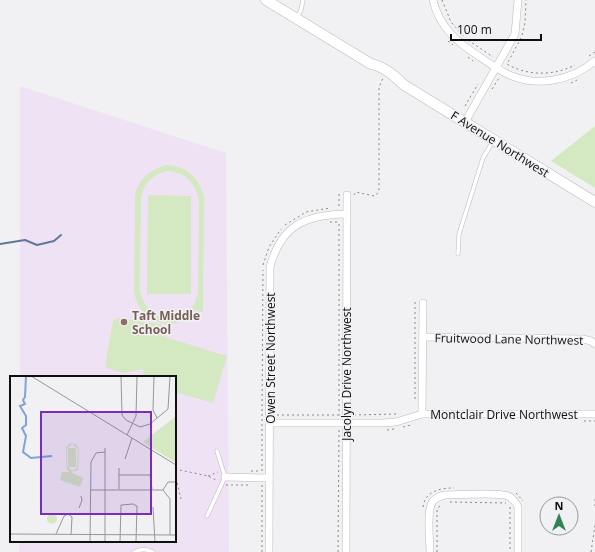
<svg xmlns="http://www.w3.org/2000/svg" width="595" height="552" font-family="'Open Sans',sans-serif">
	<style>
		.education { fill: #f0e2f5 }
		.green { fill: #d4e9c1; fill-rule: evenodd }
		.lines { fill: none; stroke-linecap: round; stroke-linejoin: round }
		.stream { stroke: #60779a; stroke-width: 2 }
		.lane-casing { stroke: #b9babb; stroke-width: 4.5 }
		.street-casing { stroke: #b9babb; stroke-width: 8 }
		.secondary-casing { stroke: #b9babb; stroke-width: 11 }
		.path { stroke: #888889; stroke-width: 1; stroke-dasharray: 2 3; stroke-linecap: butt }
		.lane { stroke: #fff; stroke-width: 3.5 }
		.street { stroke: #fff; stroke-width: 7 }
		.secondary { stroke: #fff; stroke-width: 10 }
		.education-dot { fill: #8d6e63; stroke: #f1f1f3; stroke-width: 1.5 }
		.labels { text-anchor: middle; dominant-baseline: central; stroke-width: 3; stroke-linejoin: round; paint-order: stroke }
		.street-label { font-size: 12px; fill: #0f0f0f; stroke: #f1f1f3 }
		.education-label { font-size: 12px; font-weight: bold; fill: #785e54; stroke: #f1f1f3; text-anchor: start }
		.inset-river { fill: none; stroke: #82a3d5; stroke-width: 2 }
		.inset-road { fill: none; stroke: #979798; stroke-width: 1 }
		.view { fill: #7b2cbf; fill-opacity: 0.15; stroke: #7b2cbf; stroke-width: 2 }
		.inset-edge { fill: none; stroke: #0f0f0f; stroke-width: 2 }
	</style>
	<rect width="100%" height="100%" fill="#f1f1f3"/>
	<!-- education -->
	<polygon class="education" points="20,86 226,153 229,552 19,552 19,541 175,541 175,377 20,377"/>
	<!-- green -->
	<g class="green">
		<polygon points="595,126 595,188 551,161"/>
		<path d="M166,165C187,166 199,177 204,197L203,312H197V309C192,314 188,319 182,321C159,331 137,314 134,291L135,195C139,178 150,170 166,165ZM167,171C185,172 196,183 199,201L198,292C196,304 189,315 176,318C162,321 147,312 142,298C138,288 140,275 140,265C140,243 141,220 141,198C145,182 152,176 167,171Z"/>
		<polygon points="148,195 191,196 191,294 147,294"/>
		<polygon points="117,318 161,324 165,337 227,356 213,403 175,392 175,377 142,377 144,369 123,373 105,367 113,321"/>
	</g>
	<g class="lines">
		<!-- stream -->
		<polyline class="stream" points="0,244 25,240 37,245 54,241 61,235"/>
		<defs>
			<g id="lane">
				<polyline points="297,17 301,10 303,0"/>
				<polyline points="458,254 459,234 483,158 493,141"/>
				<polyline points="207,516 225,477 217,451"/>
				<path d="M134,552C140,549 147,549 153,552"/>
			</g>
			<g id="street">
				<path d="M433,0C439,27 458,43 480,57C490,64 501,72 512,76C539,87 572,80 595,61"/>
				<polyline points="465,122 515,34 518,0"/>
				<polyline points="423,337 583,339 591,341 595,344"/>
				<polyline points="422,414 423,303"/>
				<polyline points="269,423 383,423 396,422 422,414 595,414"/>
				<polyline points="225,477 269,478"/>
				<path d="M269,552L270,267C281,225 305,215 346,214"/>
				<polyline points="346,552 347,195"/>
				<path d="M430,552C430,540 426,509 433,501C437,497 440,496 445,495C457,495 499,492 508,496C513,498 516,503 518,507V552"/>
			</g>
			<path id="secondary" d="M266,0L371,64C383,66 395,76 404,85L595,202"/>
		</defs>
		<!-- lane casing -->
		<use href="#lane" class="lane-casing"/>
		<!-- street casing -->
		<use href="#street" class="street-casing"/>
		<!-- secondary casing -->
		<use href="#secondary" class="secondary-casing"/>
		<!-- path -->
		<g class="path">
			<polyline points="442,0 451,22 465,38"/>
			<polyline points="522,35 525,23 526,0"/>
			<path d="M521,38L507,64C527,76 554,76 575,65"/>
			<polyline points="468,40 493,57"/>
			<polyline points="448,41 453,45"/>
			<polyline points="589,56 595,52"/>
			<polyline points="468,57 473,61"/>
			<polyline points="571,83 577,80"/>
			<polyline points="492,89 499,78"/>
			<polyline points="465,106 478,84"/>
			<polyline points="339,194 339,208"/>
			<polyline points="354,195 356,192 374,196 378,193 379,189 379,87 383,78"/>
			<polyline points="330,222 339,222"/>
			<polyline points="285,225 306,212 330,208"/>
			<polyline points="263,265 269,247 281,229"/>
			<polyline points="415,399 415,300"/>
			<polyline points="277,415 338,415"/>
			<polyline points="354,415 398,414"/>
			<polyline points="339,416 339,222"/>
			<polyline points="262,421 263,270"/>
			<polyline points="584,421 595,421"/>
			<polyline points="403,427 411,425"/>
			<polyline points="387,430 394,429"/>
			<polyline points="175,469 208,476 218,481"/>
			<polyline points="251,471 261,471"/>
			<polyline points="262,471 262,424"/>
			<polyline points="175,473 181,499"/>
			<polyline points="208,476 218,472"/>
			<polyline points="226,485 249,485"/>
			<polyline points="516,493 523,501"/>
			<polyline points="595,499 595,507"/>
			<polyline points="450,502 506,503"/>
			<path d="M423,507C425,491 440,488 454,488"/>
			<polyline points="510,507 510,552"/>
			<polyline points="262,552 262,485"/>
			<polyline points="338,552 339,430"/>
			<polyline points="437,552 437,510 441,504"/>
			<polyline points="591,552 595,525"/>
		</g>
		<!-- lane -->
		<use href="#lane" class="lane"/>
		<!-- street -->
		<use href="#street" class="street"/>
		<!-- secondary -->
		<use href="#secondary" class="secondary"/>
	</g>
	<!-- markers -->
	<circle class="education-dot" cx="124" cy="322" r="4"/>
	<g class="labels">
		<!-- street labels -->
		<g class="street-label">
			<text transform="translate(500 144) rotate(32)">F Avenue Northwest</text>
			<text transform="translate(509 339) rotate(1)">Fruitwood Lane Northwest</text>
			<text transform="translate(270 358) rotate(-90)">Owen Street Northwest</text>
			<text transform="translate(346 374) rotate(-90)">Jacolyn Drive Northwest</text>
			<text x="504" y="414">Montclair Drive Northwest</text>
		</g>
		<!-- education labels -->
		<g class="education-label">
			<text x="132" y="315">Taft Middle<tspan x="132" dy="14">School</tspan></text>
		</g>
	</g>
	<!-- overview -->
	<g transform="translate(10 376)">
		<rect width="166" height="166" fill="#f1f1f3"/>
		<path d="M166,40V87L133,66ZM60,67L66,68L69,73L68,94L61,96L73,102L70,111L50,104L52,96H59L56,90V72ZM62,68L68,73L67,92L62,95L57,90V73ZM58,72H66V91H58ZM37 143a5 5 0 1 1 10 0a5 5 0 1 1-10 0Z" fill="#d4e9c1" fill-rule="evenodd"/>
		<path class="inset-river" d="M16,0L15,21L13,24L15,28L10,30L16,40V49L12,52L16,60L13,76L21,82L42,80"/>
		<path class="inset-road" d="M21,0L166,89M111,0L112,39L116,44L130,51L140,48L158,33L160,0M144,0L143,34L147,42M117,59L126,40L127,0M115,83L122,62M109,99H140L142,113M109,113V92M81,114H153L160,123V159M153,114L158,106H166M143,131L145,166M69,132L72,124L71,120M0,158L166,159M46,158L54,140L58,138L62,141L61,159M80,166L81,86L86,77L95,76M95,166V72M110,166L111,129L123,128L127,130L126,166"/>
		<path class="view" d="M31,36H141V138H31Z"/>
		<rect width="166" height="166" class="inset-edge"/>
	</g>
	<!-- north arrow -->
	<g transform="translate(559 516)"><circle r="19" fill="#f1f1f3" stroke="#979798"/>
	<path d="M0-3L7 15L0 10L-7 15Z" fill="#318254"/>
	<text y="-6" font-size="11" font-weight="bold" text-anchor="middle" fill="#0f0f0f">N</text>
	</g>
	<!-- scale -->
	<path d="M451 34v6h90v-6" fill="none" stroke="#0f0f0f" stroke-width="2"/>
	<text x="457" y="34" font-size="12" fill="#0f0f0f" stroke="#f1f1f3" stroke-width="3" paint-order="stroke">100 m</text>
</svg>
